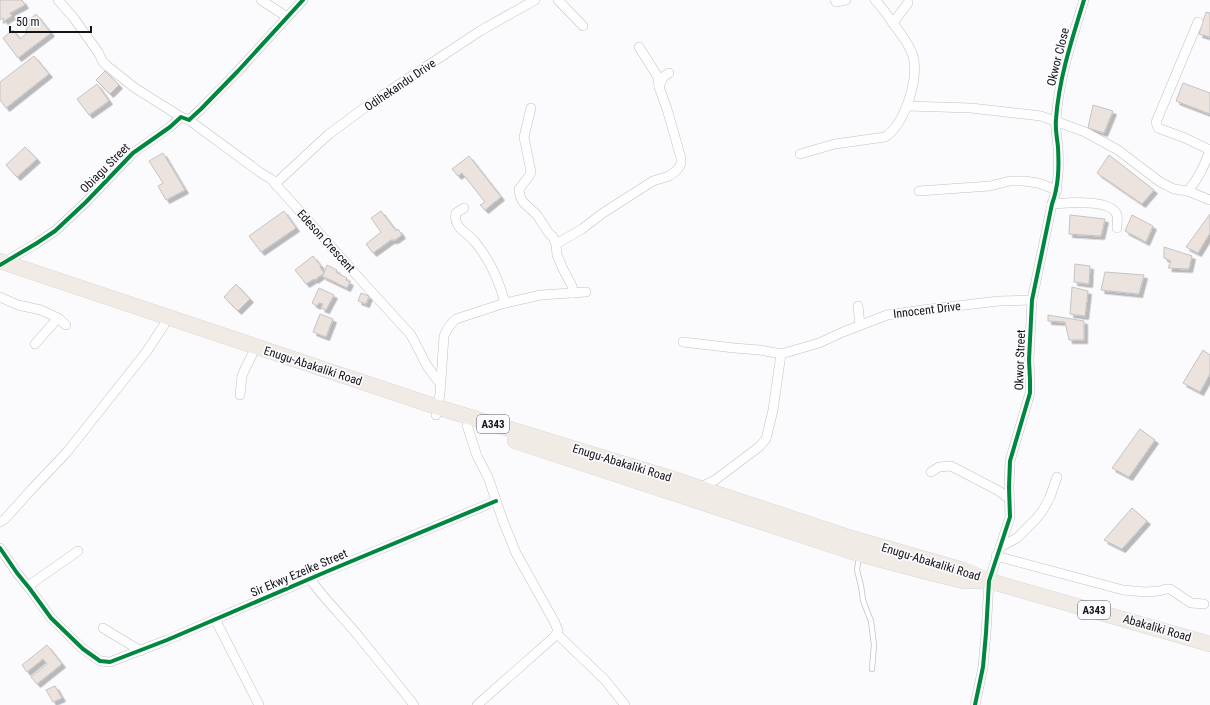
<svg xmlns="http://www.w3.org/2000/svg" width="1210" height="705" font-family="'Roboto Condensed',sans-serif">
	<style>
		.building { fill: #ede3de; stroke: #c3c3c4; filter: url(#shadow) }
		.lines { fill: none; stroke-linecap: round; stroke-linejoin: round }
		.service-casing { stroke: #c2c2c4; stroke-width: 6 }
		.minor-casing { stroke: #c2c2c4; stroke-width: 10 }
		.trunk-casing { stroke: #d8d8da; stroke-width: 16 }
		.service { stroke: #fefeff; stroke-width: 4.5 }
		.minor { stroke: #fefeff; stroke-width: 9 }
		.trunk { stroke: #f0ebe4; stroke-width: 15 }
		.cycleway-casing { stroke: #fafaff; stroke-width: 6 }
		.cycleway { stroke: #00873e; stroke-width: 4 }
		.labels { text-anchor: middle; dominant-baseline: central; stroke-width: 3.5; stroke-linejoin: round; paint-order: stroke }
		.shield { fill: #fafaff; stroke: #59595c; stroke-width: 1 }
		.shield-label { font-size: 11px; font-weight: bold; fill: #141416 }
		.street-label { font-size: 12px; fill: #141416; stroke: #fafaff }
	</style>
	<defs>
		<filter id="shadow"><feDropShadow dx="3.5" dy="3.5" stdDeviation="0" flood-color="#0004"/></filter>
	</defs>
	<rect width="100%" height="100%" fill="#fbfbfe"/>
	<!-- building -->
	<g class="building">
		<polygon points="0,0 22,0 25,5 10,13 12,16 4,21 3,18 0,20"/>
		<polygon points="1206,12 1210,13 1210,37 1199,34"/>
		<polygon points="36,14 51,33 18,58 3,38 13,30 20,39 27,33 26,29 30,26 29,24 31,22 29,20"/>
		<polygon points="34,56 49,74 6,108 0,100 0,82"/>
		<polygon points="105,71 119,85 110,94 96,80"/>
		<polygon points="1183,83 1210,93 1210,114 1176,101"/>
		<polygon points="97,84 109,101 89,115 77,99"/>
		<polygon points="1093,105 1113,111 1104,133 1088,128"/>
		<polygon points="25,147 37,159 17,177 6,165"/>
		<polygon points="163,153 185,190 166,200 158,186 163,183 149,161"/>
		<polygon points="1109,155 1154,190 1142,204 1097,173"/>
		<polygon points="469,156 501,197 485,210 480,205 485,202 462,173 458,176 452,169"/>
		<polygon points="284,211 296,228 261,252 249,236"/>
		<polygon points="381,211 396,231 398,229 402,235 395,240 391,240 373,253 366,244 381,232 371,218"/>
		<polygon points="1210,214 1210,233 1198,253 1186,247"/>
		<polygon points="1070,215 1105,219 1101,236 1069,234"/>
		<polygon points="1132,215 1153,226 1146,242 1125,231"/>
		<polygon points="1164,247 1192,256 1189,269 1168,268 1171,261 1164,258"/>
		<polygon points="313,256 321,266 320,267 324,273 315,280 314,279 306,284 295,270"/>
		<polygon points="1075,264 1090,266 1089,284 1074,282"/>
		<polygon points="327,265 337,270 336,272 347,278 346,280 350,282 347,288 322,276 324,273"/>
		<polygon points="1105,272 1144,275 1139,294 1101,290"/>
		<polygon points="236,284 250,299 238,311 224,297"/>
		<polygon points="1072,287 1088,291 1085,316 1070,314"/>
		<polygon points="319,288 334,295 326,310 321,308 323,304 319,303 317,306 312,303"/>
		<polygon points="361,293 369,296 366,304 358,301"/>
		<polygon points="320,314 333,319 326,337 313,332"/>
		<polygon points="1048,315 1084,321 1084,340 1069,340 1065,322 1048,321"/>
		<polygon points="1203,350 1210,355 1210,374 1200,392 1183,383"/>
		<polygon points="1140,429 1155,440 1129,477 1112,468"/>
		<polygon points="1132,508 1147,521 1122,549 1104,540"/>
		<polygon points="47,645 62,664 37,684 31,677 47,664 43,659 27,672 22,665"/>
		<polygon points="55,686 62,698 53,702 46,690"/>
	</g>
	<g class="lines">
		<defs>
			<polyline id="service" points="859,557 857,570 861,586 863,600 867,611 871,621 874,645 872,669"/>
			<g id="minor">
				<polyline points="58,0 73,17 98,52 103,62 106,65 135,88 181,117"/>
				<polyline points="261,0 287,17"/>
				<polyline points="558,0 583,26"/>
				<polyline points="835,0 836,2 846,0"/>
				<polyline points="1198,22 1156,122 1158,128 1185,138 1210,150"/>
				<polyline points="893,23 908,3"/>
				<polyline points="659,87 663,77 669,73"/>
				<polyline points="907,106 971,108 1041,116 1085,132 1118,150 1160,182 1174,189 1188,191 1210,200"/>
				<polyline points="531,108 524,137 531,172 530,175 519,189 520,196 523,202 537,215 548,232 553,237 556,244 557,255 563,269 572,286 573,293"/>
				<polyline points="189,120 261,173 271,179 369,289 411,335 427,366 441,385"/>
				<path d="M800,154L835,144L885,137C905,124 919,79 913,56C909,43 900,33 892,22C887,14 882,7 875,0"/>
				<polyline points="275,184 329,134 374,101 480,31 535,0"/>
				<polyline points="919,191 990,186 1010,181 1024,181 1038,183 1057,190"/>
				<path d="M1188,191C1199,178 1204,166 1210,150"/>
				<path d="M1052,204C1066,203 1111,198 1117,215C1118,218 1117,224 1117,228"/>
				<path d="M464,208L456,213C453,228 466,231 475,242C490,260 499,280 505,303"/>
				<polyline points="556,244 582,229 603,213 653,181 669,176 676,171 680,166 681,163 681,158 667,109 659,87 658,77 639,47"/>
				<polyline points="3,263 37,243 55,231 86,202 133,153 170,127 181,117 189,120 201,109 238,71 303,0"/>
				<polyline points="0,297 18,305 41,310 58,318 66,325"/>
				<polyline points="858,306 860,325"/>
				<polyline points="683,342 734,348 760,350 781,354 819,343 843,332 887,315 922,310 999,301 1032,300"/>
				<polyline points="35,344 58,318"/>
				<polyline points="240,395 242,376 245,369 252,355"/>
				<path d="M436,415L440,394L444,336C447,329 450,324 456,319L505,303L541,295L586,292"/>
				<polyline points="467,425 477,456 488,477 503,521 516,553 555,623 558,631 554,637 477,705"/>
				<polyline points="931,472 939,467 951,466 999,491 1009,499"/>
				<polyline points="699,488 715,480 759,447 766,439 773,410 781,354"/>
				<polyline points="0,522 5,519 31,490 67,452 147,351 164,325"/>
				<polyline points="1000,547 1017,538 1036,519 1043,510 1050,497 1057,477"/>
				<polyline points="0,548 17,573 30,589 51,618 83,649 100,661 110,662 167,640 328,571 496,501"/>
				<polyline points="996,556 1123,590 1145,592 1159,591 1166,589 1170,589 1191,603 1204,604"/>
				<path d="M310,579C325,600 344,618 360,638C378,660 396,682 414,705"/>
				<polyline points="28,586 78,551"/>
				<polyline points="215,619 259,705"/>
				<polyline points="103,628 141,651"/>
				<polyline points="557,634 605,680 625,705"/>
				<path d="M975,705L983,667L986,633L989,581L1010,517L1009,487L1010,461L1030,393V380L1029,360L1032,300L1052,204C1059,185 1059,166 1058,147C1057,138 1055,128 1056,119C1059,78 1072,39 1084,0"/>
			</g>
			<g id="trunk">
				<polyline points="0,261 437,407 670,478 851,538 963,570 989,581 1210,644"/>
				<polyline points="515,441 859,554 939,575 964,581 980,581"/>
			</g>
		</defs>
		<!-- service casing -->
		<use href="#service" class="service-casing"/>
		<!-- minor casing -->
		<use href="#minor" class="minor-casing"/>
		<!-- trunk casing -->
		<use href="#trunk" class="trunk-casing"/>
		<!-- service -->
		<use href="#service" class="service"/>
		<!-- minor -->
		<use href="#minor" class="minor"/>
		<!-- trunk -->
		<use href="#trunk" class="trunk"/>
		<defs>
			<g id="cycleway">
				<polyline points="0,265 37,243 55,231 86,202 133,153 170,127 181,117 189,120 201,109 238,71 303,0"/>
				<polyline points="0,548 17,573 30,589 51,618 83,649 100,661 110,662 167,640 328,571 496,501"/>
				<path d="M975,705L983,667L986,633L989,581L1010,517L1009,487L1010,461L1030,393V380L1029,360L1032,300L1052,204C1059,185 1059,166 1058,147C1057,138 1055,128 1056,119C1059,78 1072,39 1084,0"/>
			</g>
		</defs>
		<!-- cycleway casing -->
		<use href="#cycleway" class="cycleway-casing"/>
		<!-- cycleway -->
		<use href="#cycleway" class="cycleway"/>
	</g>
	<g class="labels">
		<!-- shield labels -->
		<g class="shield">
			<rect x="477" y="415" width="32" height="18" rx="3"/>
			<rect x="1078" y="601" width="32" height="18" rx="3"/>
		</g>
		<g class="shield-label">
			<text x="493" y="424">A343</text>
			<text x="1094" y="610">A343</text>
		</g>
		<!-- street labels -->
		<g class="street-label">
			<text transform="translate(1058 57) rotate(-76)">Okwor Close</text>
			<text transform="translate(400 85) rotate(-34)">Odihekandu Drive</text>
			<text transform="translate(105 168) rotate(-45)">Obiagu Street</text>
			<text transform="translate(326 241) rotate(48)">Edeson Crescent</text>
			<text transform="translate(927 310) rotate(-7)">Innocent Drive</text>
			<text transform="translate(1020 360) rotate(-88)">Okwor Street</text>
			<text transform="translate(313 366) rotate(18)">Enugu-Abakaliki Road</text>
			<text transform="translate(622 463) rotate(17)">Enugu-Abakaliki Road</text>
			<text transform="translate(931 562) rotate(17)">Enugu-Abakaliki Road</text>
			<text transform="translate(299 573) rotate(-23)">Sir Ekwy Ezeike Street</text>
			<text transform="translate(1157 628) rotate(16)">Abakaliki Road</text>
		</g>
	</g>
	<!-- scale -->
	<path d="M10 26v6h81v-6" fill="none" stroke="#141416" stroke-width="2"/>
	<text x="16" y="26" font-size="12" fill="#141416" stroke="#fafaff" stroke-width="3" paint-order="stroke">50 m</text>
</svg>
